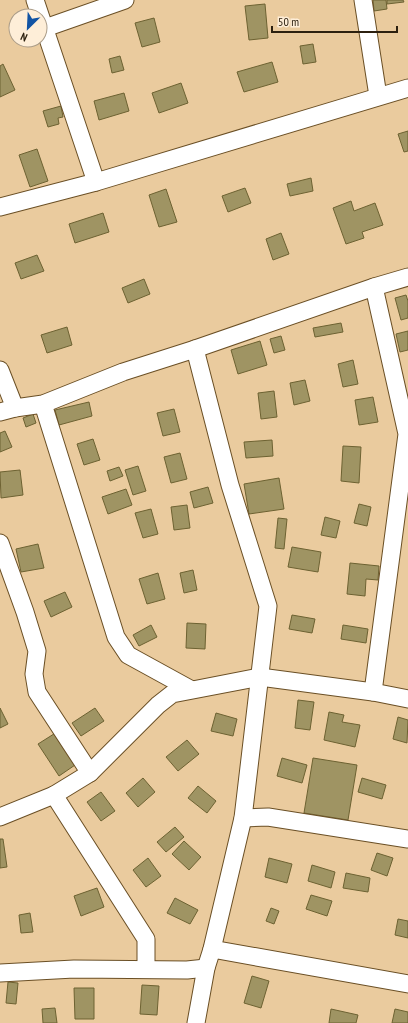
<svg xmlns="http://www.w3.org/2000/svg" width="408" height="1023" font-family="'PT Sans Narrow',sans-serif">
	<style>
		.building { fill: #9f9463; stroke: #6d6232 }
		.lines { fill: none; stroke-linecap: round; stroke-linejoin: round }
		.minor-casing { stroke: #6a4f25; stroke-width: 19 }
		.minor { stroke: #fff; stroke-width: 17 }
	</style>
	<rect width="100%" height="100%" fill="#eacb9e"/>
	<!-- building -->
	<g class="building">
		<polygon points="373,0 386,0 387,9 374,11"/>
		<polygon points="387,0 403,0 404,2 387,4"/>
		<polygon points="265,4 268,38 249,40 245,6"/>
		<polygon points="154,18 160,42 142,47 135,23"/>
		<polygon points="313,44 316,62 303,64 300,46"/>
		<polygon points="120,56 124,70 112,73 109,59"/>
		<polygon points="272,62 278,82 244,92 237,72"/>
		<polygon points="3,64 15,90 0,97 0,66"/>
		<polygon points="181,83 188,103 159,113 152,93"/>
		<polygon points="124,93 129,111 99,120 94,101"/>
		<polygon points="61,106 63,117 58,118 59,124 48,127 43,111"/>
		<polygon points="408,131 408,151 404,152 398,134"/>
		<polygon points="37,149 48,181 30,187 19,155"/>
		<polygon points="311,178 313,191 290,196 287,184"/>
		<polygon points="245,188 251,203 228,212 222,196"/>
		<polygon points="166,189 177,222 159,227 149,195"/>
		<polygon points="351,201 354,211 375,203 383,225 362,232 364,238 346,244 333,208"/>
		<polygon points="103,213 109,232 75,243 69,224"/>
		<polygon points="281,233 289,254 273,260 266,239"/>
		<polygon points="37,255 44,271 21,279 15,263"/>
		<polygon points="144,279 150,294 128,303 122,288"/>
		<polygon points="406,295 408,301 408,318 401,320 395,298"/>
		<polygon points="341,323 343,332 315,337 313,328"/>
		<polygon points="67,327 72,345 47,353 41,335"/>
		<polygon points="408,331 408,350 400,352 396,334"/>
		<polygon points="281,336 285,350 274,353 270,339"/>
		<polygon points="260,341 267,365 238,374 231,350"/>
		<polygon points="353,360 358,384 343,387 338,364"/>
		<polygon points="305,380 310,401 294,405 290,383"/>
		<polygon points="274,391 277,417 261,419 258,393"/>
		<polygon points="373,397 378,422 359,425 355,400"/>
		<polygon points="89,402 92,416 59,425 55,410"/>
		<polygon points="174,409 180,432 163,436 157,413"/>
		<polygon points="33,414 36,423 26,427 23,418"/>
		<polygon points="5,431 12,447 0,452 0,433"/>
		<polygon points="93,439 100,460 84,465 77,444"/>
		<polygon points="272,440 273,456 246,458 244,442"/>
		<polygon points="343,446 361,447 359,483 341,481"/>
		<polygon points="180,453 187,479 171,483 164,457"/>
		<polygon points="138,466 146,491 133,495 125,470"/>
		<polygon points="119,467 123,476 110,481 107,471"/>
		<polygon points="20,470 23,495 1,498 0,472"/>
		<polygon points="279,478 284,509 249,514 244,484"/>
		<polygon points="208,487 213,503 194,508 190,492"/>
		<polygon points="126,489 132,505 108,514 102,497"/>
		<polygon points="359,504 371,507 367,526 354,523"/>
		<polygon points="187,505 190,528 174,530 171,507"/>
		<polygon points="151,509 158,534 143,538 135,513"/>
		<polygon points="325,517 340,521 336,538 321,535"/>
		<polygon points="278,518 287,519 284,549 275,548"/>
		<polygon points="38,544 44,568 21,572 16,549"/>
		<polygon points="292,547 321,552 318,572 288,567"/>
		<polygon points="350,563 379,566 378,580 366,579 365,596 347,594"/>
		<polygon points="193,570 197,590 184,593 180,573"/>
		<polygon points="158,573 165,599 147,604 139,579"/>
		<polygon points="65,592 72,607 51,617 44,601"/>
		<polygon points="292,615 315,619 312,633 289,629"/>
		<polygon points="187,623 206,624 205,649 186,648"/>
		<polygon points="151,625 157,637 139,646 133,635"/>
		<polygon points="343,625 368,629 366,643 341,639"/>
		<polygon points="298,700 314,702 310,730 295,728"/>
		<polygon points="0,708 8,724 0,728"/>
		<polygon points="95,708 104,721 81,736 72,723"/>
		<polygon points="329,712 344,715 342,722 360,725 355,747 324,740"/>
		<polygon points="216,713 237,719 233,736 211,731"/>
		<polygon points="398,717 408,720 407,743 393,739"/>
		<polygon points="57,732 78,763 59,776 38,744"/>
		<polygon points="187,740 199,754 178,771 166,757"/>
		<polygon points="282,758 307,765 302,783 277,776"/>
		<polygon points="313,758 357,765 348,820 304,813"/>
		<polygon points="143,778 155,792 138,807 126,793"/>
		<polygon points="362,778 386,785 382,799 358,792"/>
		<polygon points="198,786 216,801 207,813 188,798"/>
		<polygon points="101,792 115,811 101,821 87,802"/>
		<polygon points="175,827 184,837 166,852 157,842"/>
		<polygon points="0,839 3,839 7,867 0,868"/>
		<polygon points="184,841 201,857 189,870 172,854"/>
		<polygon points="377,853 393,858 387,876 371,870"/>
		<polygon points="148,858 161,876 146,887 133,870"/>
		<polygon points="269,858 292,864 287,883 265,877"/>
		<polygon points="312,865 335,872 331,888 308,881"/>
		<polygon points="346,873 370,878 368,892 343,888"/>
		<polygon points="97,888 104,907 81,916 74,896"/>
		<polygon points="311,895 332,901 327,916 306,909"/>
		<polygon points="175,898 198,910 190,924 167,913"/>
		<polygon points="271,908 279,911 274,924 266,921"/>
		<polygon points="30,913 33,932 21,933 19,915"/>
		<polygon points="398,919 408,921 408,938 395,935"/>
		<polygon points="252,976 269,981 261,1008 244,1003"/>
		<polygon points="8,982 18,983 16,1004 6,1003"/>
		<polygon points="142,985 159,986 157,1015 140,1014"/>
		<polygon points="74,988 94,988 94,1019 75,1019"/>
		<polygon points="55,1008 57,1023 43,1023 42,1009"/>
		<polygon points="331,1009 358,1015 356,1023 329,1023"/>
		<polygon points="395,1009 408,1012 408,1023 392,1023"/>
	</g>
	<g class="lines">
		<defs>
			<g id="minor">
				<polyline points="35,0 96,182"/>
				<polyline points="363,0 378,96"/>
				<polyline points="45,28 125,0"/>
				<polyline points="0,207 96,182 408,88"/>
				<polyline points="195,349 230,485 268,606 243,818 212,949 206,968 196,1023"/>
				<polyline points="0,370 15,408"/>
				<polyline points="43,404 116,637 128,655 190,689"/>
				<polyline points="0,412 15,408 43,404 123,372 195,349 374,287 408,277"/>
				<polyline points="0,543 25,612 37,651 34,674 37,692 90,773"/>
				<polyline points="373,692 407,434 374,287"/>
				<polyline points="54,795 146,939 146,969"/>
				<polyline points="0,817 54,795 90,773 158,705 172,694 260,677 373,692 408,699"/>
				<polyline points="243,818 268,817 408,839"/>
				<polyline points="212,949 408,984"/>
				<polyline points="0,973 74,969 187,970 206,968"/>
			</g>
		</defs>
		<!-- minor casing -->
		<use href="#minor" class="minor-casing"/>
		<!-- minor -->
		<use href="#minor" class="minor"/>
	</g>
	<!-- north arrow -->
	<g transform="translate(28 28) rotate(204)"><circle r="19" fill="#feeed8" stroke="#aa9c88"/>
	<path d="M0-3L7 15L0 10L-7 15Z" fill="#1254a4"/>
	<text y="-6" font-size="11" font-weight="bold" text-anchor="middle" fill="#2c200f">N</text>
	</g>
	<!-- scale -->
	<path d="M272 26v6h125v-6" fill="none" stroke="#2c200f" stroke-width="2"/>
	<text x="278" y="26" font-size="12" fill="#2c200f" stroke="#feeed8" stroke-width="3" paint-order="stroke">50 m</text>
</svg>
